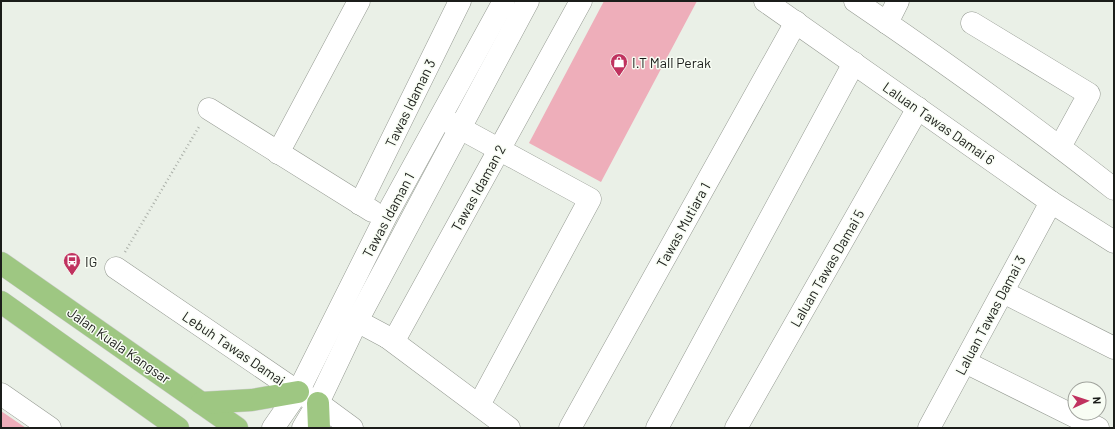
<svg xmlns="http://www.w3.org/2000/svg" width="1115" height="429" font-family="Barlow,sans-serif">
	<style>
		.building { fill: #eeaeba }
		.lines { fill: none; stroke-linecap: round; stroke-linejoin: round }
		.minor-casing { stroke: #959a92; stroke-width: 23 }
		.highway-casing { stroke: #cdcdcd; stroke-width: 23 }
		.path { stroke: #abb0a9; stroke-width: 2.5; stroke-dasharray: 1 3; stroke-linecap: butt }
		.minor { stroke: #fff; stroke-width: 22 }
		.highway { stroke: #9ec782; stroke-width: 22 }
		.labels { text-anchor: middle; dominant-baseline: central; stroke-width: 3; stroke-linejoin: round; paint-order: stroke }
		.poi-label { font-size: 14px; fill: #1b1d1a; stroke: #f8fdf4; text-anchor: start }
		.street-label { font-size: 14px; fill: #1b1d1a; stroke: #f8fdf4 }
	</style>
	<rect width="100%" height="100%" fill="#eaf0e7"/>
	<!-- building -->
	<g class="building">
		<polygon points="604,1 697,1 601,182 529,143"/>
		<polygon points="1,411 26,428 1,428"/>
	</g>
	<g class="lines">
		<defs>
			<g id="minor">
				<polyline points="765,1 1051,202 1114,242"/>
				<path d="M855,1C943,61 1030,123 1114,189"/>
				<polyline points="887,23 898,1"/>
				<polyline points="972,23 1089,94 1060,147"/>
				<polyline points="209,109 372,211"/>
				<polyline points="447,121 590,199 479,405"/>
				<polyline points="278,153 359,1"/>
				<polyline points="360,204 460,1"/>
				<polyline points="116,268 298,392 318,403 352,428"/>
				<polyline points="1003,292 1114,348"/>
				<polyline points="357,321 387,337 396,337 581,1"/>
				<polyline points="387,337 509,428"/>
				<polyline points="965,362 1098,428"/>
				<polyline points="1,394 50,428"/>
				<polyline points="273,428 298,392 385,218 504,1"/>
				<polyline points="303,428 318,403 357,321 528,1"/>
				<polyline points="570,428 796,22"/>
				<polyline points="657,428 854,63"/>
				<polyline points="736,428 918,108"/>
				<polyline points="929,428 1051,202"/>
			</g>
			<g id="highway">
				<polyline points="1,263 237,428"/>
				<polyline points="1,302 178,428"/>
				<polyline points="201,403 252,400 298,392"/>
				<polyline points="318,403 319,428"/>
			</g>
		</defs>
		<!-- minor casing -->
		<use href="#minor" class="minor-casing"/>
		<!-- highway casing -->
		<use href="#highway" class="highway-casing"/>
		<!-- path -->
		<polyline class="path" points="125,252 200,125"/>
		<!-- minor -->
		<use href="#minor" class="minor"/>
		<!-- highway -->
		<use href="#highway" class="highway"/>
	</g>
	<!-- icons -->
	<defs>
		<symbol id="shop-pin" viewBox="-11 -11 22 30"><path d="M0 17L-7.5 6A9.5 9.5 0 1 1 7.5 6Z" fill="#c0325f" stroke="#f8fdf4"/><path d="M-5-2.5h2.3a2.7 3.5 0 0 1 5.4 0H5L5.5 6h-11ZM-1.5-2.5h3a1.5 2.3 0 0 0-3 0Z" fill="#fff"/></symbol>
		<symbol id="bus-pin" viewBox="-11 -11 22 30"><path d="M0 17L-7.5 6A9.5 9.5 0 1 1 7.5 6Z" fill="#c0325f" stroke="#f8fdf4"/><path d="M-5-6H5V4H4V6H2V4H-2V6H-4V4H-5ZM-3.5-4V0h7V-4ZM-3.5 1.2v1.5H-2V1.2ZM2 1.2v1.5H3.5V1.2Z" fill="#fff"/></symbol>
	</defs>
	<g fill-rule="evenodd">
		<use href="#shop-pin" x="609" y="52" width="20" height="27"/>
		<use href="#bus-pin" x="62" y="251" width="20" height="27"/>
	</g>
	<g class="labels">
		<!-- poi labels -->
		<g class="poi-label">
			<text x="632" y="62">I.T Mall Perak</text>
			<text x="85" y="261">IG</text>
		</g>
		<!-- street labels -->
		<g class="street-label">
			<text transform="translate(410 103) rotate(-64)">Tawas Idaman 3</text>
			<text transform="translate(939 123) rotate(35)">Laluan Tawas Damai 6</text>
			<text transform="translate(478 188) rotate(-61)">Tawas Idaman 2</text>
			<text transform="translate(388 215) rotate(-62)">Tawas Idaman 1</text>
			<text transform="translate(683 225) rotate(-61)">Tawas Mutiara 1</text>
			<text transform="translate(827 268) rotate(-60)">Laluan Tawas Damai 5</text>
			<text transform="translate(990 315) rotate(-62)">Laluan Tawas Damai 3</text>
			<text transform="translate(119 345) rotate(35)">Jalan Kuala Kangsar</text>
			<text transform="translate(234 348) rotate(34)">Lebuh Tawas Damai</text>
		</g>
	</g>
	<!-- border -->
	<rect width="1115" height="429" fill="none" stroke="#1b1d1a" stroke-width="4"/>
	<!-- north arrow -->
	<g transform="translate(1087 401) rotate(87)"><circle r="19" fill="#f8fdf4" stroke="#a0a39d"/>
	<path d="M0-3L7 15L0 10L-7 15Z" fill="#c0325f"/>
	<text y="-6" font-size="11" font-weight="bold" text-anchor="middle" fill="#1b1d1a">N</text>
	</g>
</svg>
